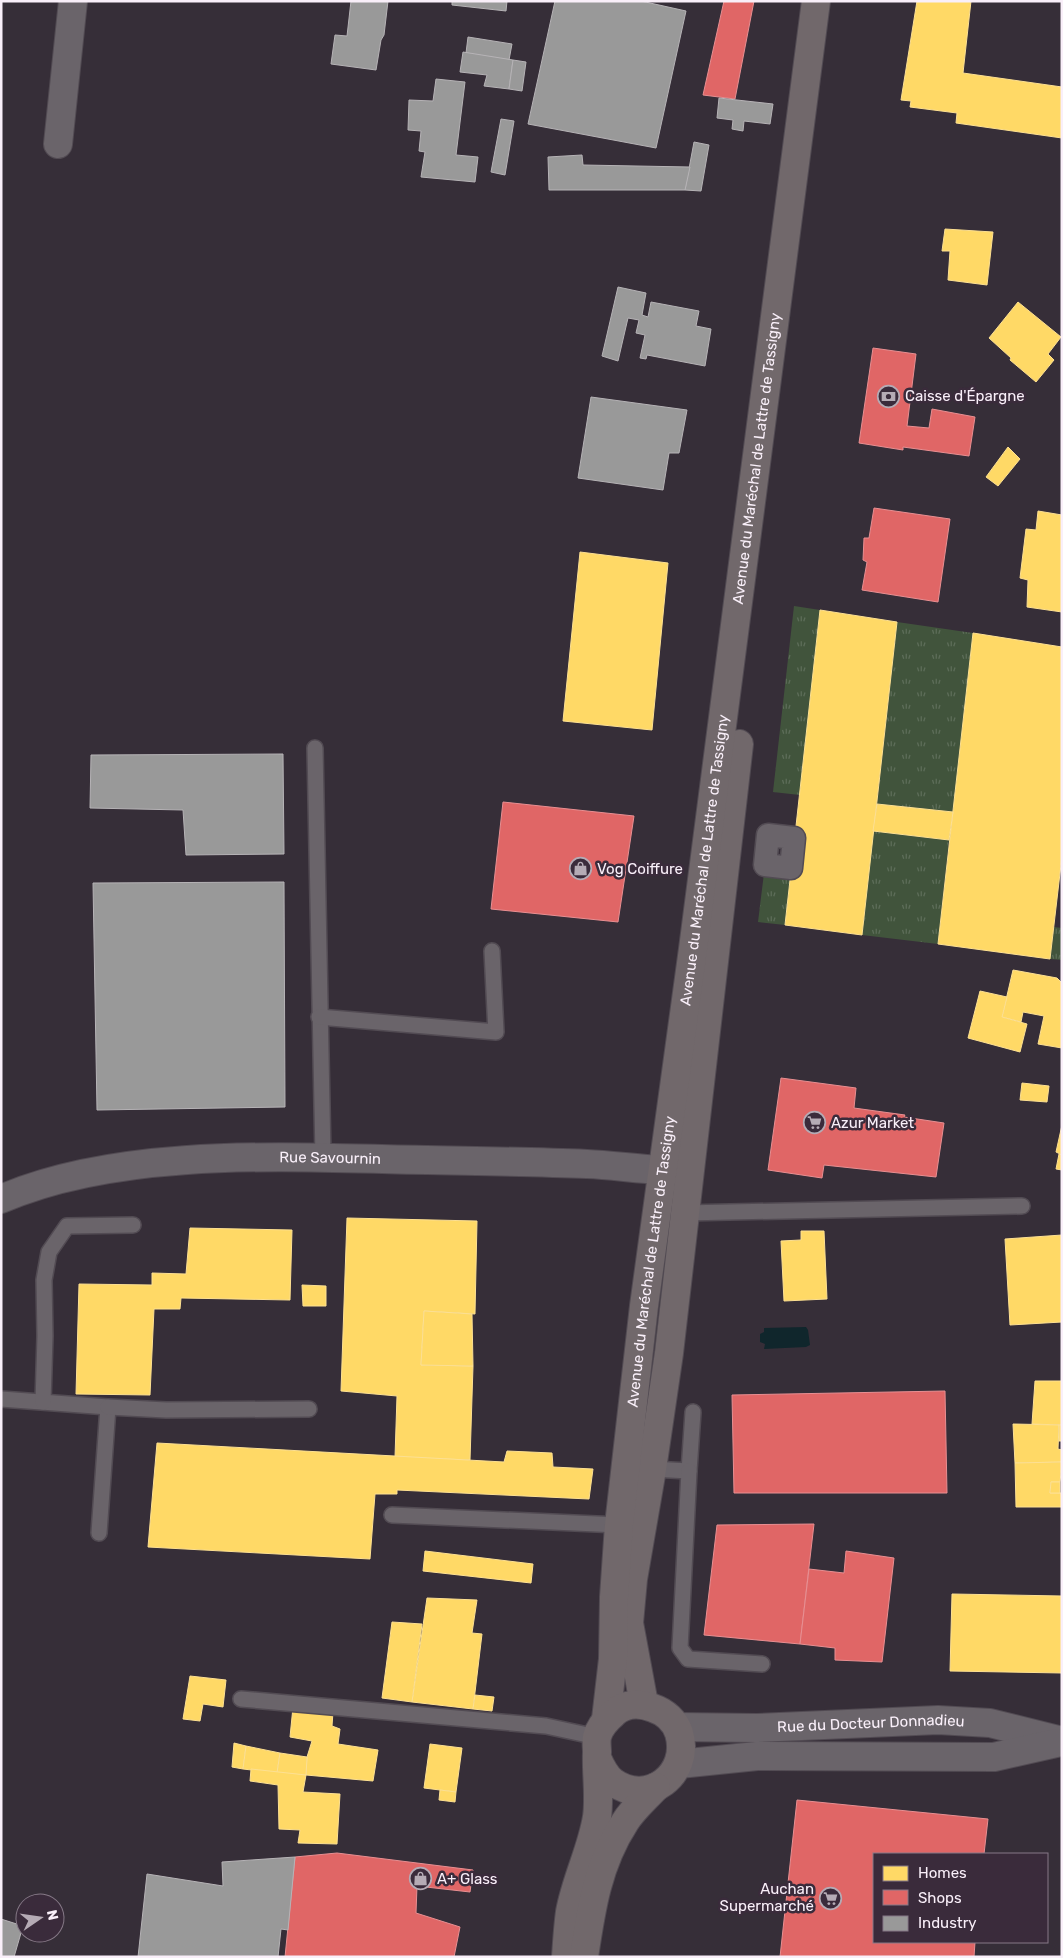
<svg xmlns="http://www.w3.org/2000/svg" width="1063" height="1958" font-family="Rubik,sans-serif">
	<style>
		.grass { fill: url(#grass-tufts) }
		.water { fill: #10262c }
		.homes { fill: #ffd966; stroke: #fde092 }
		.shops { fill: #e06666; stroke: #e88f92 }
		.industry { fill: #999; stroke: #b6b3b6 }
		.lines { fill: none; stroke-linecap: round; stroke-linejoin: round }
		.service-casing { stroke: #524b53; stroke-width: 18 }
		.pedestrian-casing { stroke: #524b53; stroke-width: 25 }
		.minor-casing { stroke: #524b53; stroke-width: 30 }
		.secondary-casing { stroke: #524b53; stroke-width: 30 }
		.service { stroke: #6a646a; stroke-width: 15 }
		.pedestrian { stroke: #6a646a; stroke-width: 22 }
		.minor { stroke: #6a646a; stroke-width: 28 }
		.secondary { stroke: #71686b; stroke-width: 28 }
		.labels { text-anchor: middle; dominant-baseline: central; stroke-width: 5; stroke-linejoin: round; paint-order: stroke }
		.poi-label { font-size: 15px; fill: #f9eff9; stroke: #3a2b3b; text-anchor: start }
		.street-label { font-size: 15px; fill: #f9eff9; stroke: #3a2b3b }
	</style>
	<defs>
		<pattern id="grass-tufts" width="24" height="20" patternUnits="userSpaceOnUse" patternTransform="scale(1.25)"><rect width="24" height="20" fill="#41543c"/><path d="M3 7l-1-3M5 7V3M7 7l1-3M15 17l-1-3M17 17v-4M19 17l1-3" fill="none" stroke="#5d6d59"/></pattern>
	</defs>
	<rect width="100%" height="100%" fill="#362e38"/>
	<!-- grass -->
	<g class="grass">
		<polygon points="794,606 820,610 800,795 773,792"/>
		<polygon points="897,622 973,633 953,812 877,804"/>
		<polygon points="873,831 949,840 938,944 862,935"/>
		<polygon points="765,865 791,868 785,925 758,922"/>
		<polygon points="1054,927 1062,928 1062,960 1050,959"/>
	</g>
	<!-- water -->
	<polygon class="water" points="806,1327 808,1330 810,1345 806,1347 764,1349 765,1344 760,1342 760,1334 764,1332 764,1328"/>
	<!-- homes -->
	<g class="homes">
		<polygon points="917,1 971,1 963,73 1062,87 1062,138 956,123 957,113 910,107 911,101 901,100"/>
		<polygon points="945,229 993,232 987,285 948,280 950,251 942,251"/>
		<polygon points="1018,302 1061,337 1048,354 1054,360 1036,382 1010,360 1011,358 989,338"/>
		<polygon points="1008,447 1020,459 998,486 986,477"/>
		<polygon points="1062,510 1062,612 1027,607 1028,580 1020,578 1026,529 1036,530 1038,511 1062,515"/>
		<polygon points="580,552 668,563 652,730 563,721"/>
		<polygon points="820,610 897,622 862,935 785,925"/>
		<polygon points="973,633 1062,647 1062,856 1050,959 938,944"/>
		<polygon points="877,804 953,812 949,840 873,831"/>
		<polygon points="1013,970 1057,978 1062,983 1062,1048 1038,1044 1044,1016 1023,1012 1021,1022 1002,1017"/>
		<polygon points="980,991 1007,997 1002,1017 1027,1024 1020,1052 968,1038"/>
		<polygon points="1022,1083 1049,1086 1047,1102 1020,1100"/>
		<polygon points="1062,1125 1062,1155 1056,1152"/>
		<polygon points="1059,1154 1062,1155 1062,1170 1056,1169"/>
		<polygon points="347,1218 477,1221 475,1314 424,1311 421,1365 473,1366 470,1460 395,1457 397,1396 341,1391"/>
		<polygon points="190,1228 292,1230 290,1300 181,1298 180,1309 154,1309 150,1395 76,1394 79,1284 152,1285 152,1273 186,1274"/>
		<polygon points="801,1231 824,1231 827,1299 784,1301 781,1241 801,1240"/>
		<polygon points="1062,1235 1062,1322 1010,1325 1005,1239"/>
		<polygon points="302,1285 326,1286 326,1306 303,1306"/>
		<polygon points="424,1311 472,1314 473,1366 421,1365"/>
		<polygon points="1035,1381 1062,1381 1062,1425 1032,1424"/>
		<polygon points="1013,1424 1059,1425 1058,1449 1062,1450 1062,1462 1015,1463"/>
		<rect x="1059" y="1425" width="3" height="16"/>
		<polygon points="157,1443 504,1462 507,1451 552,1453 553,1467 593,1469 589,1499 397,1490 397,1494 375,1494 370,1559 148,1547"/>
		<polygon points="1062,1462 1060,1482 1051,1482 1050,1493 1062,1493 1062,1507 1016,1507 1015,1463"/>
		<polygon points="1051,1482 1060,1482 1060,1493 1050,1493"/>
		<polygon points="425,1551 533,1564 531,1583 423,1571"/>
		<polygon points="952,1594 1062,1596 1062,1673 950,1671"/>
		<polygon points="427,1598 477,1600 472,1633 482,1634 473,1709 412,1702"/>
		<polygon points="392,1622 422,1624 412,1702 382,1698"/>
		<polygon points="190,1676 226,1680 223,1707 203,1704 200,1721 183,1719"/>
		<polygon points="475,1695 494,1697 492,1711 473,1709"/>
		<polygon points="293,1707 333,1712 332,1726 340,1729 338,1744 378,1750 373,1781 306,1775 307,1757 312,1741 290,1737"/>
		<polygon points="234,1743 246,1746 243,1769 232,1767"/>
		<polygon points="430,1744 462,1748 456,1792 424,1788"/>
		<polygon points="246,1746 280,1753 277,1773 243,1769"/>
		<polygon points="280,1753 307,1757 306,1775 277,1773"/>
		<polygon points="251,1769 306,1775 303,1792 340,1794 337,1844 298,1843 300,1830 279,1829 278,1785 250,1781"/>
		<polygon points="440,1790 456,1792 455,1802 439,1800"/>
	</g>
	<!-- shops -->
	<g class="shops">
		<polygon points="724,1 754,1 735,99 703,95"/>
		<polygon points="873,348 916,354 907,426 929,428 932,409 975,417 969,456 903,447 903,450 859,443"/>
		<polygon points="874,508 950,519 938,602 862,590 867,562 863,560 864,538 869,538"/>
		<polygon points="503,802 634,816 618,922 491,909"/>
		<polygon points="781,1078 856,1088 854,1108 905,1115 904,1117 944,1123 936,1177 824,1165 822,1178 768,1170"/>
		<polygon points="945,1391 947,1493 734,1493 732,1395"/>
		<polygon points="814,1524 800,1644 704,1635 717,1525"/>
		<polygon points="846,1551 894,1558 882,1662 835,1660 835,1648 800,1644 809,1569 844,1573"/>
		<polygon points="797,1800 988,1819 984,1854 874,1854 874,1942 975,1942 974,1957 780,1957"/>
		<polygon points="337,1853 473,1870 470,1892 417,1886 416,1913 460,1927 454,1957 285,1957 295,1857"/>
	</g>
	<!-- industry -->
	<g class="industry">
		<polygon points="351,1 388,1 384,35 381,40 376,70 331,64 335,35 347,36"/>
		<polygon points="452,1 507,1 506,11 452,5"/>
		<polygon points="555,1 641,1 686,11 656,148 528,124"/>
		<polygon points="468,37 512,44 509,60 466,53"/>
		<polygon points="463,52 513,60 509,89 484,86 487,75 460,72"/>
		<polygon points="513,60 526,62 522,91 509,89"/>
		<polygon points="436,79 465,82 456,155 478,157 475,182 421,177 425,152 419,151 421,131 408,130 409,100 433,101"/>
		<polygon points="719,98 773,104 770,124 744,121 743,131 732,129 733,120 717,118"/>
		<polygon points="501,119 514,121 505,175 491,172"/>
		<polygon points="694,142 709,145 701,191 685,190"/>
		<polygon points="582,155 583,165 690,167 685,190 549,190 548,157"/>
		<polygon points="618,287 646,293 642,315 648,317 651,302 699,311 696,326 711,329 705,366 647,355 646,359 640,358 645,335 636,333 639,320 628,318 618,361 602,356"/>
		<polygon points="591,397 687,410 679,453 669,453 663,490 578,478"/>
		<polygon points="283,754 284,854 186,855 183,810 90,808 91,755"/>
		<polygon points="284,882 285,1107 97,1110 93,883"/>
		<polygon points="295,1857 288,1930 281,1929 278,1957 138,1957 147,1874 223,1886 222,1862"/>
		<polygon points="1,1919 23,1926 14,1957 1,1957"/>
	</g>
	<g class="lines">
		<defs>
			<g id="service">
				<polyline points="315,748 323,1157"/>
				<polyline points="319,1017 496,1032 492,951"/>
				<polyline points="682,1209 684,1213 1022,1206"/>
				<polyline points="1,1399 108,1407 99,1533"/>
				<polyline points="43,1402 45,1336 44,1280 49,1252 67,1226 133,1225"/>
				<polyline points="108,1407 166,1410 309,1409"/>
				<polyline points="652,1469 689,1471 693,1412"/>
				<polyline points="689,1471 680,1648 688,1659 762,1664"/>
				<polyline points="392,1515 619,1525"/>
				<polyline points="241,1699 546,1726 597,1737"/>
			</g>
			<polygon id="pedestrian" points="768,835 794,838 791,868 765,865"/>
			<g id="minor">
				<polyline points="58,144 73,1"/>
				<path id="s1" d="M1,1199C112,1151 263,1156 382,1159C450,1161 519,1161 587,1164C612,1165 637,1169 662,1170"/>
				<path id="s2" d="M677,1727L757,1728L938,1720L990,1723L1062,1741"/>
				<polyline points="679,1764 757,1756 994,1757 1056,1743"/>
			</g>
			<g id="secondary">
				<polyline points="644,1704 629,1623 633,1579 652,1469 669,1353 739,744"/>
				<path id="s3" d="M606,1719L613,1659L614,1597L619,1525L644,1306L693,949L816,1"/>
				<path d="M566,1957C567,1942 568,1926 570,1912C576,1879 592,1849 597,1817C600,1796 596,1773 597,1752C597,1748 596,1742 597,1737C599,1728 607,1719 614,1713C625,1703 640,1703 653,1708C665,1712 675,1721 679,1733C691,1774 648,1807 613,1782C605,1776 601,1767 597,1758"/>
				<path d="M584,1957C591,1909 598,1863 625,1822C633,1809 646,1798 656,1787"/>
			</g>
		</defs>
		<!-- service casing -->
		<use href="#service" class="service-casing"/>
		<!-- pedestrian casing -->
		<use href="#pedestrian" class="pedestrian-casing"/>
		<!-- minor casing -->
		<use href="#minor" class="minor-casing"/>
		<!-- secondary casing -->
		<use href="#secondary" class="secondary-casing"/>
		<!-- service -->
		<use href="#service" class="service"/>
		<!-- pedestrian -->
		<use href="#pedestrian" class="pedestrian"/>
		<!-- minor -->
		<use href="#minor" class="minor"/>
		<!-- secondary -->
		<use href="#secondary" class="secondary"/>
	</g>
	<!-- icons -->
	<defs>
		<symbol id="bank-ring" viewBox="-11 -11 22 22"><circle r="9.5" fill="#3a2b3b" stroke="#b5abb5" stroke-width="1.5"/><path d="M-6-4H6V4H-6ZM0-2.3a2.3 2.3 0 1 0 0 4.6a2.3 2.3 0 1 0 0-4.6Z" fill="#b5abb5"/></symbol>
		<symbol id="shop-ring" viewBox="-11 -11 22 22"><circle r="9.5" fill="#3a2b3b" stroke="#b5abb5" stroke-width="1.5"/><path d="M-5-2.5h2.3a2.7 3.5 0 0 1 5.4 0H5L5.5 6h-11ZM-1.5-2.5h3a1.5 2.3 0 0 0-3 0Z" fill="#b5abb5"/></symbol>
		<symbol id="supermarket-ring" viewBox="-11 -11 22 22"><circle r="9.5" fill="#3a2b3b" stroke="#b5abb5" stroke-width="1.5"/><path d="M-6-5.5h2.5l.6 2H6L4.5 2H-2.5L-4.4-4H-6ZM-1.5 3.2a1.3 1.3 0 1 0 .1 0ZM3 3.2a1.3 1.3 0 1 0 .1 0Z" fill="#b5abb5"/></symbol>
	</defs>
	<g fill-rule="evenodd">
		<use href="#bank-ring" x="876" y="384" width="25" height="25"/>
		<use href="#shop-ring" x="568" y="856" width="25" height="25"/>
		<use href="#supermarket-ring" x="802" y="1110" width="25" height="25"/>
		<use href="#shop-ring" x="408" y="1866" width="25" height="25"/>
		<use href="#supermarket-ring" x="818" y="1886" width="25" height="25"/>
	</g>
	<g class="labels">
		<!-- poi labels -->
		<g class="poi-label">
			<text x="905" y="396">Caisse d'Épargne</text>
			<text x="597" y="869">Vog Coiffure</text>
			<text x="831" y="1123">Azur Market</text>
			<text x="437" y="1879">A+ Glass</text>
			<text x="814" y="1889" text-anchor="end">Auchan<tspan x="814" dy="17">Supermarché</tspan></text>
		</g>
		<!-- street labels -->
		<g class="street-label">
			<text stroke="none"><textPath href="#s3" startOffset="1270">Avenue du Maréchal de Lattre de Tassigny</textPath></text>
			<text stroke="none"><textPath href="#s3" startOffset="865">Avenue du Maréchal de Lattre de Tassigny</textPath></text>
			<text stroke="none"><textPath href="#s1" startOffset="334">Rue Savournin</textPath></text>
			<text stroke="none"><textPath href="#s3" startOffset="460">Avenue du Maréchal de Lattre de Tassigny</textPath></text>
			<text stroke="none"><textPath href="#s2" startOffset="194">Rue du Docteur Donnadieu</textPath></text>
		</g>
	</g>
	<!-- border -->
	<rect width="1063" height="1958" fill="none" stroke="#f9eff9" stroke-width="5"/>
	<!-- legend -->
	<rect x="873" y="1853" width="175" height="90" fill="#3a2b3b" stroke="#867987"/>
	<rect x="883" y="1866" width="25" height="15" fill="#ffd966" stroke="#867987"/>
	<text x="918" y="1878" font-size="15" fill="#f9eff9">Homes</text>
	<rect x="883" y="1890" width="25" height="15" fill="#e06666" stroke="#867987"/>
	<text x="918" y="1903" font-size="15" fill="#f9eff9">Shops</text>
	<rect x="883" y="1916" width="25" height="15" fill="#999999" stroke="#867987"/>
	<text x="918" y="1928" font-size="15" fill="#f9eff9">Industry</text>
	<!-- north arrow -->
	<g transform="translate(40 1918) rotate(77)"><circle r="24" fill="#3a2b3b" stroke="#867987"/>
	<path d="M0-4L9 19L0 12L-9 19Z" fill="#b5abb5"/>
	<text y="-8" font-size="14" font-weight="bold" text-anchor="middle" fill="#f9eff9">N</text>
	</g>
</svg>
